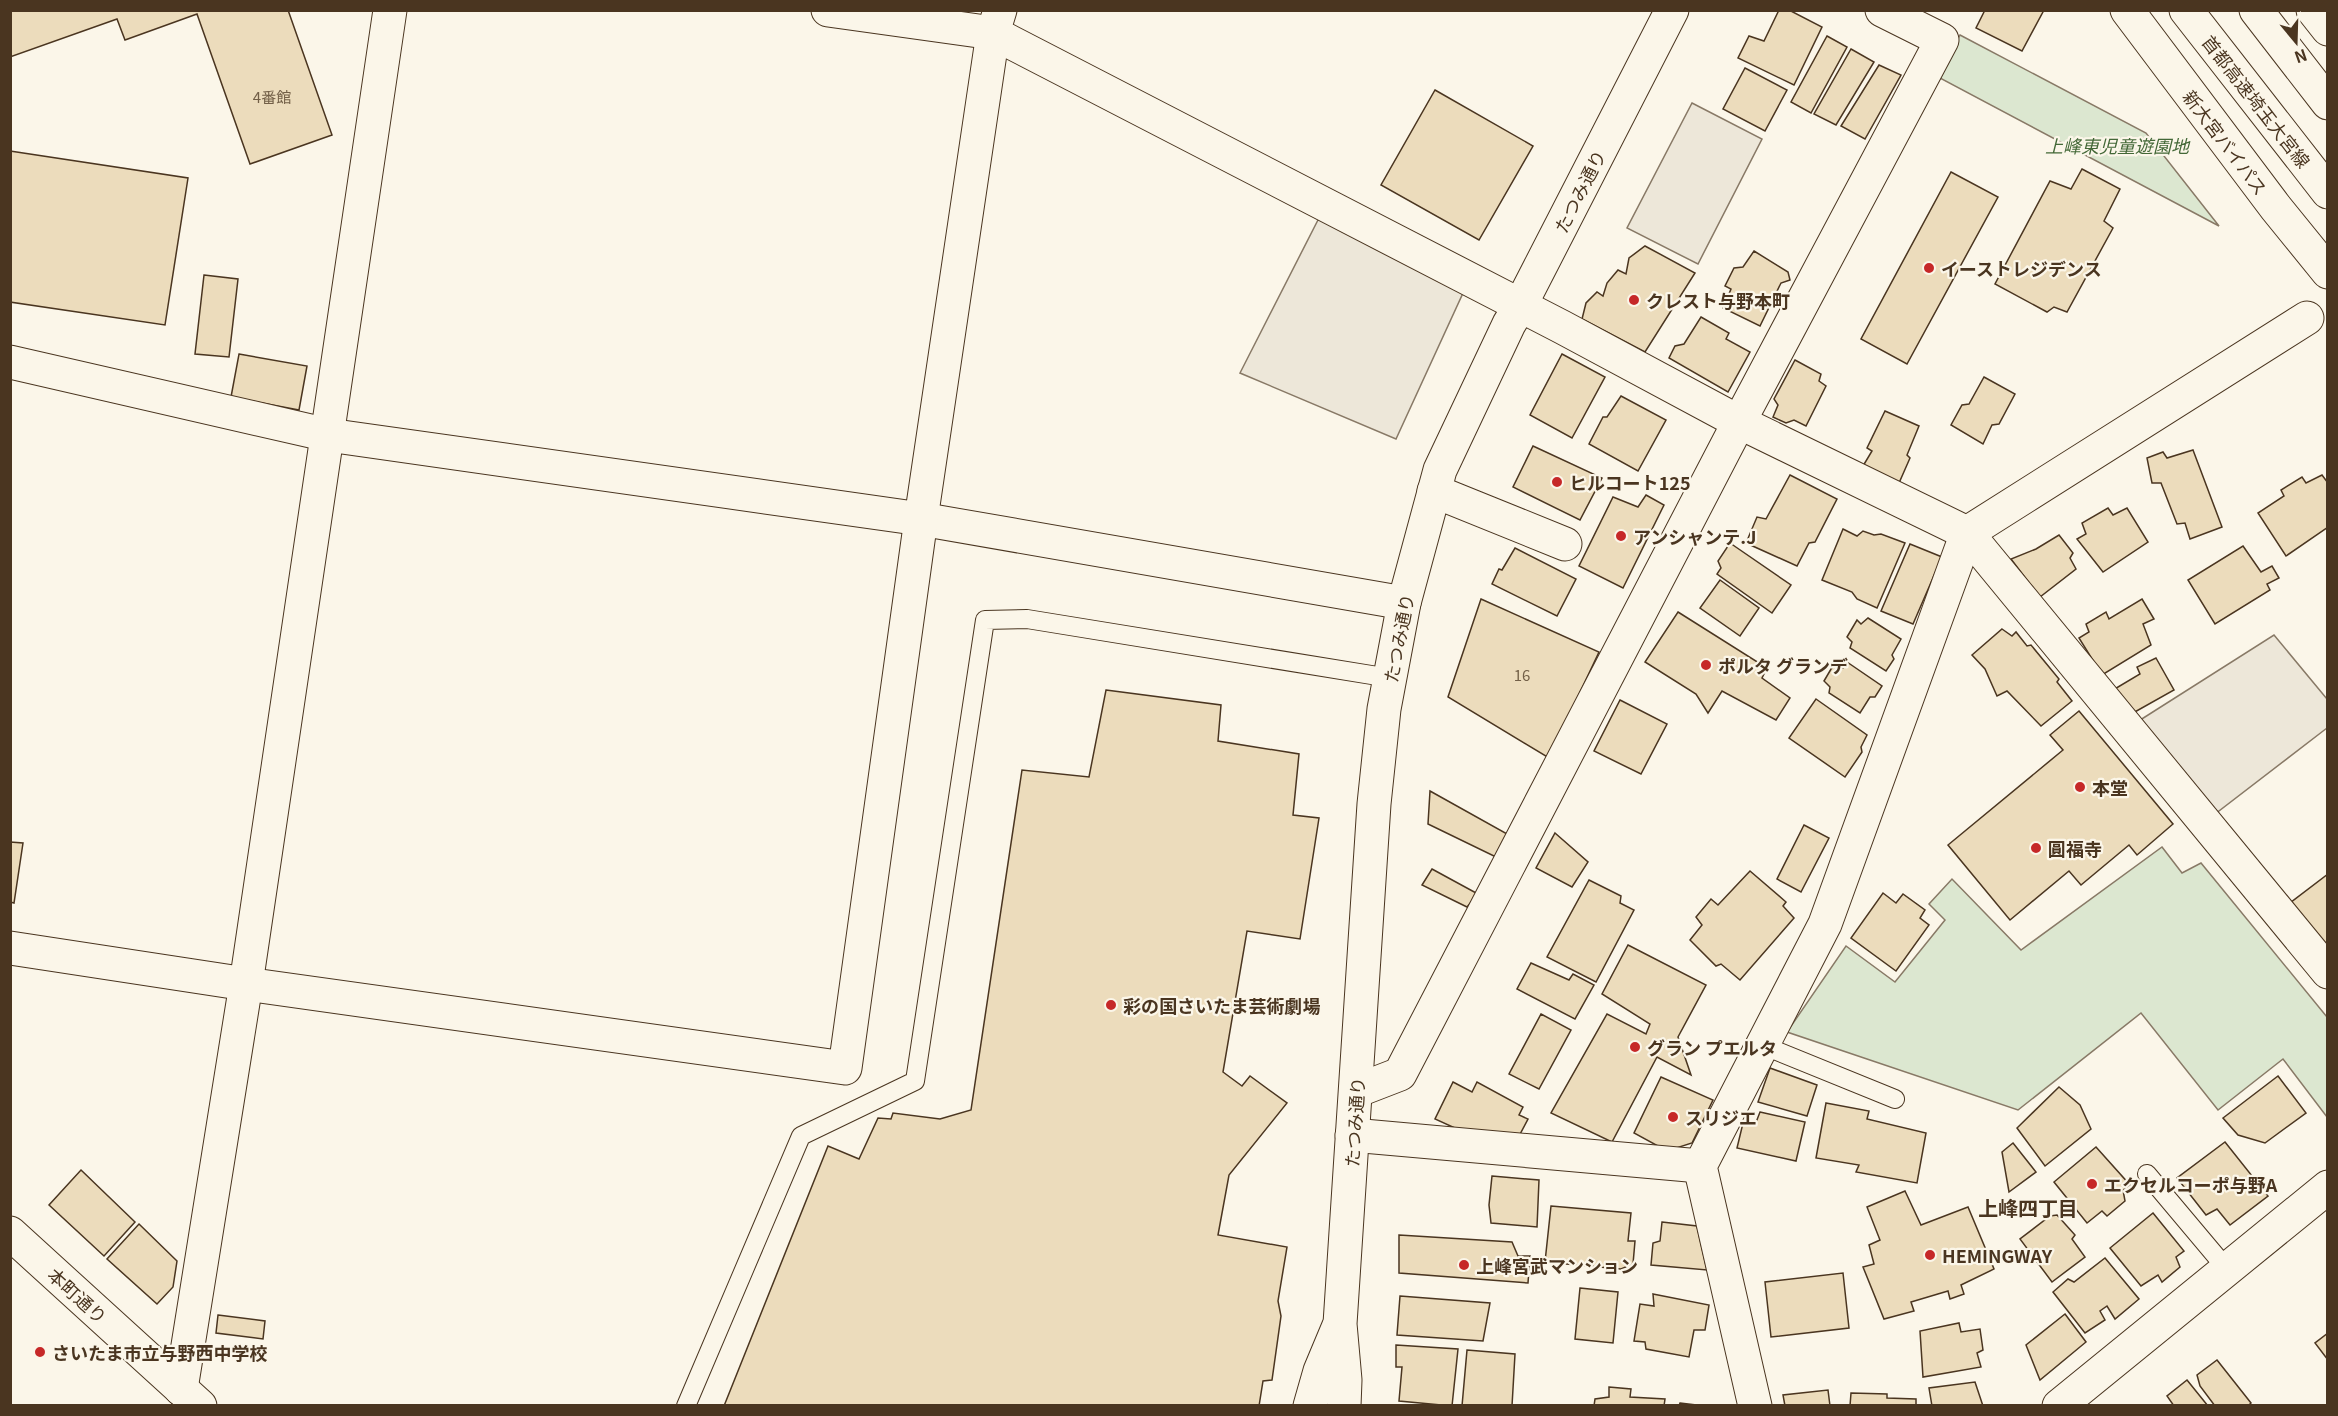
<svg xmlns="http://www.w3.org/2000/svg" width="2338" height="1416" font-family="Georgia,'Noto Sans JP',serif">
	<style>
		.green { fill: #dce7d0; stroke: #887966; stroke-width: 1.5 }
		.parking { fill: #ede7d9; stroke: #887966; stroke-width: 1.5 }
		.building { fill: #ecdcbc; stroke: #4a3520; stroke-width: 1.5 }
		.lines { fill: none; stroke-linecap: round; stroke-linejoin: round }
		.service-casing { stroke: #4a3520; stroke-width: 20 }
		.minor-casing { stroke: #4a3520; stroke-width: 35 }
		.tertiary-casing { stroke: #4a3520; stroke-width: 35 }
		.secondary-casing { stroke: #4a3520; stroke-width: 35 }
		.trunk-casing { stroke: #4a3520; stroke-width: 35 }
		.motorway-casing { stroke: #4a3520; stroke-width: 35 }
		.service { stroke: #fbf6e9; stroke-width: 18 }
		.minor { stroke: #fbf6e9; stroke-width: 33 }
		.tertiary { stroke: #fbf6e9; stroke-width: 33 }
		.secondary { stroke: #fbf6e9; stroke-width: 33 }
		.trunk { stroke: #fbf6e9; stroke-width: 33 }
		.motorway { stroke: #fbf6e9; stroke-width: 33 }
		.poi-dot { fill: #c62828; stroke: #fbf6e9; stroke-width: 2 }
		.labels { text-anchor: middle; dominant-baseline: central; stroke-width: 4.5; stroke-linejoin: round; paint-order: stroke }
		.number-label { font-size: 15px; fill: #725f47 }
		.street-label { font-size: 18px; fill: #4a3520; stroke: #fbf6e9 }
		.park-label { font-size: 18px; font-style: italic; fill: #436837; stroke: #fbf6e9 }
		.poi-label { font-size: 18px; font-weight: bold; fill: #4a3520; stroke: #fbf6e9; text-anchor: start }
		.neighbourhood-label { font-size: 20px; font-weight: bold; fill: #4a3520; stroke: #fbf6e9 }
	</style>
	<rect width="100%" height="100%" fill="#fbf6e9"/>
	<!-- green -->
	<g class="green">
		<polygon points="1960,35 2146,133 2219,226 1938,77"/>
		<polygon points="2162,847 2182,873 2201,863 2327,1017 2327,1117 2283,1059 2218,1110 2141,1013 2018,1110 1787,1032 1846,946 1895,982 1945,920 1929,904 1952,879 2021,950"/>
	</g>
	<!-- parking -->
	<g class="parking">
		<polygon points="1692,103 1762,139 1698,264 1627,228"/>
		<polygon points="1319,218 1463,293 1396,439 1240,373"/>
		<polygon points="2274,635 2327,699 2327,728 2215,814 2137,722"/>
	</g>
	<!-- building -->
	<g class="building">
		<polygon points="10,10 288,10 332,135 250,164 197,14 125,40 117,19 10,57"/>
		<polygon points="1779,10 1789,10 1822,27 1794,85 1738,58 1749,36 1764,41"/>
		<polygon points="1985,10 2044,10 2022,51 1976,28"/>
		<polygon points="1827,36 1847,47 1811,113 1791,102"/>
		<polygon points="1851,49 1874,62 1836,125 1814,114"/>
		<polygon points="1879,65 1901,75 1865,139 1841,126"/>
		<polygon points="1745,68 1787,90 1765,131 1723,109"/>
		<polygon points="1435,90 1533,146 1479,240 1381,185"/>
		<polygon points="10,151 188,178 165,325 10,302"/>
		<polygon points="2082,169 2120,189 2104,221 2113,228 2067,312 2054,307 2047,312 1995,284 2050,181 2071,189"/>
		<polygon points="1951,172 1998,197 1907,364 1861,339"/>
		<polygon points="1645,246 1695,273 1645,352 1582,319 1586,303 1597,292 1603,296 1607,283 1618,270 1626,274 1629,258"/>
		<polygon points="1754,251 1788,272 1790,280 1781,283 1760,326 1723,308 1731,289 1725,286 1734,268 1743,267"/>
		<polygon points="204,275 238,279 229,357 195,354"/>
		<polygon points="1701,317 1729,333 1726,339 1750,352 1728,392 1669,358 1675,346 1684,344"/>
		<polygon points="239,354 307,366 299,410 231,397"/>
		<polygon points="1562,354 1605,377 1572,438 1530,415"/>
		<polygon points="1795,360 1821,374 1819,381 1826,386 1806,426 1794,420 1786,423 1773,417 1778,405 1774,399"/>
		<polygon points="1984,377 2015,394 1999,424 1992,425 1983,444 1951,425 1962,405 1969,404"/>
		<polygon points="1621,396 1666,420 1638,471 1589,444 1603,417 1607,417"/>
		<polygon points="1885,411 1919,426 1907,455 1910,458 1899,483 1863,466 1872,451 1867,448"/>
		<polygon points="1533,446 1602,478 1580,520 1513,487"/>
		<polygon points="2193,450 2222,527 2190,539 2185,523 2177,524 2161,483 2152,483 2147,458 2163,452 2167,458"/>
		<polygon points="1790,475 1837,499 1815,542 1809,543 1797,566 1746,543 1757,517 1766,519"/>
		<polygon points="2322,475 2328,483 2328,527 2286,556 2258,513 2284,496 2281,490 2302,477 2306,483"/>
		<polygon points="1646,495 1664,505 1623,588 1579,566 1613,497 1638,507"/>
		<polygon points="2108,508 2113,515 2127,508 2148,542 2103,572 2077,539 2086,534 2082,523"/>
		<polygon points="1843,529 1857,536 1863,531 1874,535 1881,534 1905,543 1877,608 1857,599 1852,592 1822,580"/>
		<polygon points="2059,535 2073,553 2070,558 2076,569 2040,597 2011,559 2036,549"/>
		<polygon points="1730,543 1791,585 1772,613 1717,574 1721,568 1718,561"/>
		<polygon points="1910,544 1942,557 1913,624 1881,611"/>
		<polygon points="2243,546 2261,572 2272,566 2279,578 2267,584 2270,590 2215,624 2188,580"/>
		<polygon points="1515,548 1576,579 1557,616 1492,584 1499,569 1502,570"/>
		<polygon points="1720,580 1759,608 1740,636 1700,608"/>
		<polygon points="1481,599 1599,652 1549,758 1448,697"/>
		<polygon points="2142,599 2154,619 2143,624 2151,645 2102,675 2079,638 2089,632 2086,624 2106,612 2109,619"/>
		<polygon points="1678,612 1767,668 1762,678 1790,698 1776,720 1722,691 1708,713 1696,694 1645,662"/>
		<polygon points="1868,618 1901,639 1892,655 1894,659 1886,671 1850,648 1852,642 1847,637 1857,620 1861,624"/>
		<polygon points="2002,629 2012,636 2016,632 2027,646 2031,645 2059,679 2057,682 2072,701 2041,726 2007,691 1997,696 1985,669 1972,655"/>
		<polygon points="2156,658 2174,690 2133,713 2113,690 2140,674 2137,667"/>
		<polygon points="1847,662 1882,686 1875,697 1870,697 1860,713 1829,693 1830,687 1824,681 1834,664 1843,668"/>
		<polygon points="1106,690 1221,705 1218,741 1299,754 1293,815 1319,818 1300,939 1247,931 1223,1072 1242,1086 1250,1076 1287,1103 1229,1175 1218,1235 1287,1247 1278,1301 1281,1316 1272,1380 1263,1381 1259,1406 724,1406 828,1146 859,1159 878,1118 891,1119 893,1113 940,1119 971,1110 1022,770 1089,777"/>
		<polygon points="1816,699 1867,735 1861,747 1862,752 1845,777 1789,738"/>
		<polygon points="1620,700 1667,724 1641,774 1594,751"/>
		<polygon points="2079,711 2173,824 2137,855 2129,845 2081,885 2069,871 2010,920 1948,845 2063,750 2050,735"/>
		<polygon points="1430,791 1509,835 1498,858 1428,824"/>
		<polygon points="1804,825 1829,838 1801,892 1777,879"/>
		<polygon points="1555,833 1588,862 1572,887 1536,868"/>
		<polygon points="10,842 23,843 14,903 10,902"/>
		<polygon points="1432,869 1478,894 1467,907 1422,885"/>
		<polygon points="1750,871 1786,902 1783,906 1794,918 1740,980 1721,964 1716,966 1690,940 1702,925 1696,917 1711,899 1718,905"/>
		<polygon points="2328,874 2328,950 2290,903"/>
		<polygon points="1589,880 1621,896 1620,903 1634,910 1596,982 1547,957"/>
		<polygon points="1883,893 1896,903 1903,894 1925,910 1920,918 1929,925 1896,971 1851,938"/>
		<polygon points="1628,945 1706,985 1678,1037 1691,1075 1657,1057 1612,1142 1551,1113 1607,1014 1646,1034 1650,1024 1602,994"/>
		<polygon points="1531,963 1569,980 1573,974 1594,985 1575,1019 1517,989"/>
		<polygon points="1541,1014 1571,1030 1539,1089 1509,1074"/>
		<polygon points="1770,1068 1817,1085 1807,1116 1758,1102"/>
		<polygon points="2278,1076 2306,1113 2265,1143 2238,1135 2223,1118"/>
		<polygon points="1661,1077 1713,1100 1692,1143 1667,1151 1634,1133"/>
		<polygon points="1453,1082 1472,1092 1477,1082 1523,1107 1519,1115 1528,1119 1518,1138 1457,1129 1435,1119"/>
		<polygon points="2059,1087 2080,1105 2091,1129 2045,1166 2017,1128"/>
		<polygon points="1826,1103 1869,1111 1867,1119 1926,1133 1917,1183 1856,1172 1859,1165 1816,1158"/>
		<polygon points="1760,1112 1805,1122 1796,1161 1737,1148 1743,1123 1755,1125"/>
		<polygon points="2225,1142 2268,1196 2230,1225 2217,1209 2206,1215 2177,1178"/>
		<polygon points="2013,1143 2036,1172 2009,1192 2002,1152"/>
		<polygon points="2096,1147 2130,1185 2123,1190 2125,1201 2107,1216 2102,1211 2087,1223 2054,1182"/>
		<polygon points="81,1170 135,1222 104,1256 49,1205"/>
		<polygon points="1492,1176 1539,1180 1537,1227 1491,1223 1489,1205"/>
		<polygon points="1905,1191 1921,1225 1968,1207 1994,1269 1961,1285 1964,1294 1950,1299 1948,1291 1911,1302 1914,1311 1884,1319 1863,1267 1874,1264 1869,1245 1880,1240 1867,1207"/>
		<polygon points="1551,1206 1631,1213 1628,1241 1635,1241 1633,1264 1621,1269 1545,1262"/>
		<polygon points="2153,1213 2184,1251 2176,1257 2180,1267 2162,1282 2158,1275 2141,1286 2110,1248"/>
		<polygon points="2057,1215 2075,1235 2072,1239 2085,1257 2052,1282 2020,1239 2050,1216"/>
		<polygon points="1662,1222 1697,1226 1707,1270 1651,1265 1653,1243 1660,1241"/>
		<polygon points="139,1224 177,1261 173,1287 157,1304 107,1259"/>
		<polygon points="1399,1235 1512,1242 1518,1256 1530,1256 1528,1283 1399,1273"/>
		<polygon points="2105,1258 2139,1299 2115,1319 2107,1306 2100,1311 2105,1320 2085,1333 2053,1292 2068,1279 2074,1282"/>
		<polygon points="1843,1273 1849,1328 1771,1337 1765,1282"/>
		<polygon points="1580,1288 1618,1292 1613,1343 1575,1339"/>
		<polygon points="1653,1294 1709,1305 1705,1330 1694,1330 1689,1357 1646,1349 1645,1342 1634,1341 1640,1304 1654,1306"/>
		<polygon points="1400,1296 1490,1303 1483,1341 1397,1335"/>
		<polygon points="2065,1314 2086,1342 2040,1380 2026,1345"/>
		<polygon points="218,1315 265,1321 263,1339 216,1333"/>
		<polygon points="1959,1323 1961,1332 1980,1329 1983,1350 1977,1353 1981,1367 1923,1377 1920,1331"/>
		<polygon points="2328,1333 2328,1360 2315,1343"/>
		<polygon points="1396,1345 1458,1349 1452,1406 1399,1401 1402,1367 1396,1367"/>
		<polygon points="1467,1350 1515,1354 1512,1406 1462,1406"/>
		<polygon points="2217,1360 2251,1403 2248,1406 2215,1406 2200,1386 2197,1375"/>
		<polygon points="2187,1380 2208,1406 2174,1406 2167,1396"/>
		<polygon points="1975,1382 1983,1406 1932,1406 1929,1388"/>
		<polygon points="1609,1387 1631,1389 1630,1397 1665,1399 1664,1406 1594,1406 1595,1399 1609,1397"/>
		<polygon points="1828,1390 1830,1406 1785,1406 1783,1395"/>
		<polygon points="1851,1393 1887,1394 1887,1398 1916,1399 1916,1406 1850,1406"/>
		<polygon points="1680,1403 1705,1406 1679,1406"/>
	</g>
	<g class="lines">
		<defs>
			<g id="service">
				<polyline points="1762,1045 1895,1099"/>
				<polyline points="2147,1174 2226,1268"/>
				<polyline points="686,1406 801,1136 915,1081 985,620 1027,619 1390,678"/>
			</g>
			<g id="minor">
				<polyline points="828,10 993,33 1562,327 1739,422 1967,533 2328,972"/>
				<polyline points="10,362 328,435 921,519 1404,603"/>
				<polyline points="1434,491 1565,544"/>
				<polyline points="10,948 246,984 845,1068 921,519 993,33 1000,10"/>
				<polyline points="1356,1091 1400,1074 1739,422 1942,40 1882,10"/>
				<polyline points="1352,1135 1700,1166"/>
				<polyline points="181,1389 246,984 390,10"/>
				<polyline points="1755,1406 1700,1166 1825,924 1967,533 2307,318"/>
			</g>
			<polyline id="tertiary" points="2059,1406 2328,1187"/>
			<g id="secondary">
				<polyline points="10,1233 200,1406"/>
				<polyline points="1310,1406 1320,1371 1338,1328"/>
				<polyline points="1344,1406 1345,1380 1340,1324 1374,804 1384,709 1404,603 1440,470 1509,324 1520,306 1672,10"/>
			</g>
			<g id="trunk">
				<polyline points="2127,10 2276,208 2328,272"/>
				<polyline points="2313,10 2328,29"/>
			</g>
			<g id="motorway">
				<polyline points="2186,10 2328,192"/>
				<polyline points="2256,10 2328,103"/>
			</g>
		</defs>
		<!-- service casing -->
		<use href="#service" class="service-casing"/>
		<!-- minor casing -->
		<use href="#minor" class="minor-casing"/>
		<!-- tertiary casing -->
		<use href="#tertiary" class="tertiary-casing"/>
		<!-- secondary casing -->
		<use href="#secondary" class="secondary-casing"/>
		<!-- trunk casing -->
		<use href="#trunk" class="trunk-casing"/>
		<!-- motorway casing -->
		<use href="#motorway" class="motorway-casing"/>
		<!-- service -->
		<use href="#service" class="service"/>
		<!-- minor -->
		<use href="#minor" class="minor"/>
		<!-- tertiary -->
		<use href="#tertiary" class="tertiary"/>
		<!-- secondary -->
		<use href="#secondary" class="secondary"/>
		<!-- trunk -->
		<use href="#trunk" class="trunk"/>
		<!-- motorway -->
		<use href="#motorway" class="motorway"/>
	</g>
	<!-- markers -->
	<g class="poi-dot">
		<circle cx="1929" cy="268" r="6"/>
		<circle cx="1634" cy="300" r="6"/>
		<circle cx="1557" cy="482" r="6"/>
		<circle cx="1621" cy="536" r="6"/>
		<circle cx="1706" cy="665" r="6"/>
		<circle cx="2080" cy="787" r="6"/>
		<circle cx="2036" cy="848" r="6"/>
		<circle cx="1111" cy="1005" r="6"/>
		<circle cx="1635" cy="1047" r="6"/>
		<circle cx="1673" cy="1117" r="6"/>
		<circle cx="2092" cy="1184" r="6"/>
		<circle cx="1930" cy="1255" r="6"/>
		<circle cx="1464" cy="1265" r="6"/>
		<circle cx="40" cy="1352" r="6"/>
	</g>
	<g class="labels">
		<!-- number labels -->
		<g class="number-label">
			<text x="272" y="96">4番館</text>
			<text x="1522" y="674">16</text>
		</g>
		<!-- street labels -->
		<g class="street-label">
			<text transform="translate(2257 101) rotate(52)">首都高速埼玉大宮線</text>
			<text transform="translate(2226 142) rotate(53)">新大宮バイパス</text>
			<text transform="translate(1579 191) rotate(-63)">たつみ通り</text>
			<text transform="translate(1398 638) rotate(-79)">たつみ通り</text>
			<text transform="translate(1354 1122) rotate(-86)">たつみ通り</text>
			<text transform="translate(78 1295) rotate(42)">本町通り</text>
		</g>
		<!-- park labels -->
		<g class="park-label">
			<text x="2117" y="145">上峰東児童遊園地</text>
		</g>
		<!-- poi labels -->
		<g class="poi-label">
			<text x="1941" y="268">イーストレジデンス</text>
			<text x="1646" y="300">クレスト与野本町</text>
			<text x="1569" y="482">ヒルコート125</text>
			<text x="1633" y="536">アンシャンテ.J</text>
			<text x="1718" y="665">ポルタ グランデ</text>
			<text x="2092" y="787">本堂</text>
			<text x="2048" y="848">圓福寺</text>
			<text x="1123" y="1005">彩の国さいたま芸術劇場</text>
			<text x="1647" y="1047">グラン プエルタ</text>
			<text x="1685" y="1117">スリジエ</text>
			<text x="2104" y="1184">エクセルコーポ与野A</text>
			<text x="1942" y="1255">HEMINGWAY</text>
			<text x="1476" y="1265">上峰宮武マンション</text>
			<text x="52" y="1352">さいたま市立与野西中学校</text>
		</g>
		<!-- neighbourhood labels -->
		<g class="neighbourhood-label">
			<text x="2028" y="1207">上峰四丁目</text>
		</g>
	</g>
	<!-- border -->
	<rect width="2338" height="1416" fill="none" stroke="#4a3520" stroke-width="24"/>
	<!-- north arrow -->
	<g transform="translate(2296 42) rotate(161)" stroke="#fbf6e9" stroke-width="4.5" paint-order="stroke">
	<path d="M0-4.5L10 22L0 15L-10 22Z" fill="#4a3520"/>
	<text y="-9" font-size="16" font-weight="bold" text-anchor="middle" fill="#4a3520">N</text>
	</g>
</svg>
